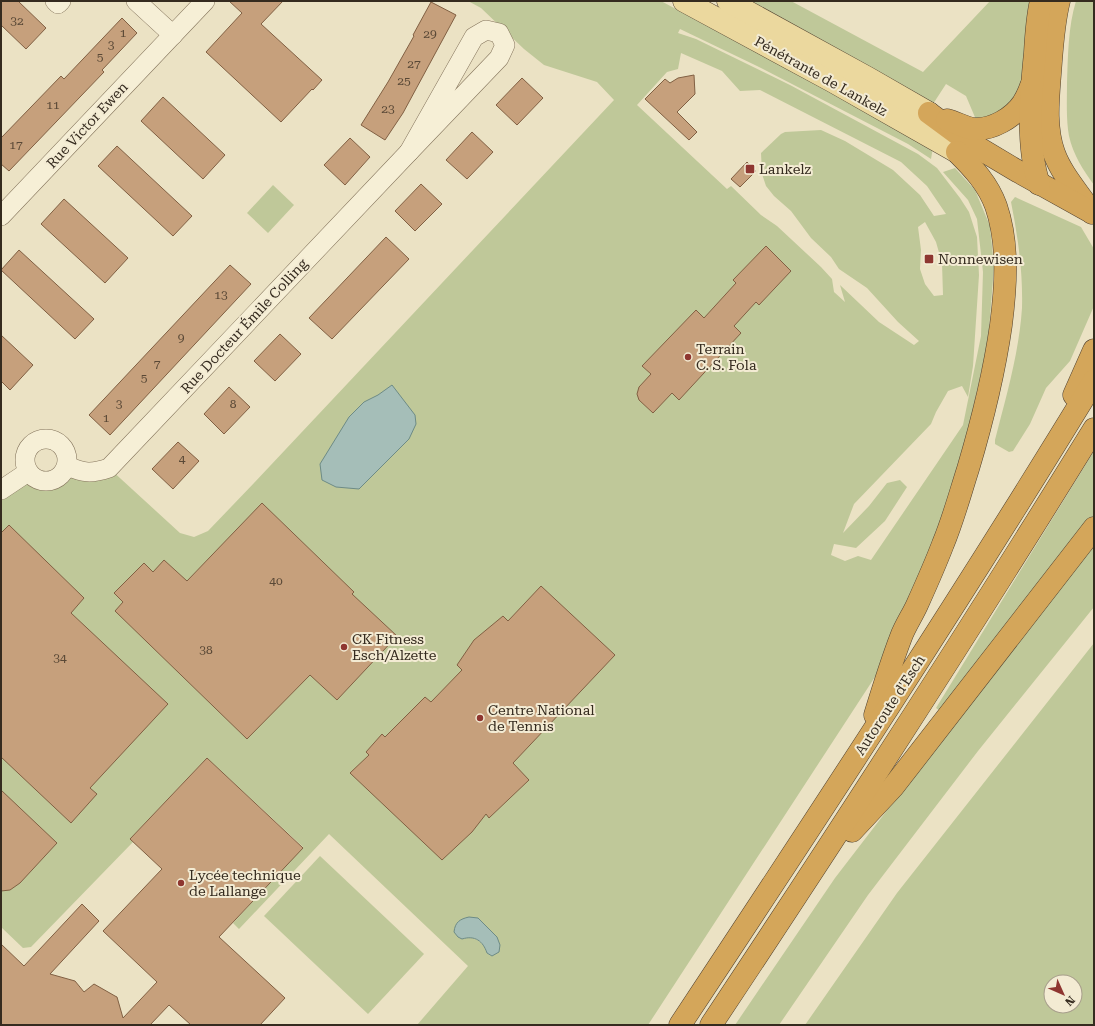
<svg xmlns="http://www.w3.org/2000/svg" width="1095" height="1026" font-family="'Roboto Serif',serif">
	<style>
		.green { fill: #bfc899; fill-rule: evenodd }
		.water { fill: #a5beb8; stroke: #6d8b86 }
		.building { fill: #c6a07c; stroke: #816043 }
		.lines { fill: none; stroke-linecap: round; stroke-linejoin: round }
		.minor-casing { stroke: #84745c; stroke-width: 20 }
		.major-casing { stroke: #524230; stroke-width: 23 }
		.highway-casing { stroke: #524230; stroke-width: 23 }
		.minor { stroke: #f6efd6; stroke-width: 19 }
		.major { stroke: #ebd89e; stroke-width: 22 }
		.highway { stroke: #d4a65a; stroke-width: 22 }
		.poi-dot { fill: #8e3630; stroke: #f3ebd3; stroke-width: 1.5 }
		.labels { text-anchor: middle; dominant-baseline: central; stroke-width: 4; stroke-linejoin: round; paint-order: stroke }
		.number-label { font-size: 12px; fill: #594836 }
		.street-label { font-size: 14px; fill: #352b1f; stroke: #f3ebd3 }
		.poi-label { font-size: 14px; fill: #352b1f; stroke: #f3ebd3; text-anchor: start }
	</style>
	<rect width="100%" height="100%" fill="#ebe2c4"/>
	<!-- green -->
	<g class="green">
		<path d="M468,1H661L933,147L931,159L908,144L757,66L680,29L678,33L696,39L790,85L918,154L937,168L960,198L969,212L977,237L979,275L973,366L968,397L962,386L948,391L936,412L931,424L854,504L843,533L869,506L887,483L900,480L907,487L885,521L856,548L834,544L831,555L845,561L858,556L871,560L963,425L981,336L983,272L977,219L968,200L943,172L955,168L975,190L990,226L994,267L988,342L969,426L980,431L901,637L648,1025H417L468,966L329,834L239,929L233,923L303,847L207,758L130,839L133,842L31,947L23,948L1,927V490L33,477C45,484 55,482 64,472L109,468L180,533L194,537L208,531L254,483L614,100L597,82L544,65L524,49L481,8ZM681,53L722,71L740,91L760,90L901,162L927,186L946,214L934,216L920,195L893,170L845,141L821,130L785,132L781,134L761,153L762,174L766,186L774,196L791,211L811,238L831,257L839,269L867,288L898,322L919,341L914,345L879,322L840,285L845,302L834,292L832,279L821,267L777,226L761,215L731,186L727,189L637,105L667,72L678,69ZM925,222L936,242L942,263L943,295L934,296L925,284L920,269L921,250L918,227ZM469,937H497L492,956L487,953C484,943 478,939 469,937Z"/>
		<polygon points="744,1 791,1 923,72 990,1 1034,1 1022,88 1003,109 977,122 966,96 946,84 933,104"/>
		<path d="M1076,1H1094V185C1083,170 1073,154 1069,136C1066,119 1067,100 1067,83C1068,56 1068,27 1076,1Z"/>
		<polygon points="273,185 294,205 268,233 247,213"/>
		<path d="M1015,197L1081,227L1094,249V306L1070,361L1046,388L1030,424L1013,451L1009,452L995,444V440C1006,397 1019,353 1022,308C1023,272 1018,237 1011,202Z"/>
		<polygon points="1094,451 1094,515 939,710 936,708"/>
		<polygon points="1094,541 1094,607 978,751 868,895 779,1025 735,1025 835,878"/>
		<path d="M1094,643V1025H805L897,893ZM1051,982H1075V1006H1051Z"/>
		<polygon points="320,856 424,954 368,1014 264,916"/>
	</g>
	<!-- water -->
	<g class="water">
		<polygon points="392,385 415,415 416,424 409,439 359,489 336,487 322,480 320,464 349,417 364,402 378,395"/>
		<path d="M469,917L478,918L497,937L500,945L499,952L492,956L487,953C483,941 475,935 462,939L458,937L454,932C455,922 460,919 469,917Z"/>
	</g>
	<!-- building -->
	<g class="building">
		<polygon points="1,1 18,1 46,28 26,49 1,25"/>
		<polygon points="229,1 283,1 261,24 322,80 313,90 312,89 281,122 206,52 242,13"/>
		<polygon points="431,2 456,15 403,113 385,140 361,125 388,82 414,36 413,35"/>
		<polygon points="122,18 137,33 102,70 104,72 9,171 1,164 1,138 61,76 64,79"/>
		<polygon points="694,75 695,94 677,112 697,132 689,140 645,99 665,79 670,83 678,78"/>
		<polygon points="522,78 543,98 517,125 496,105"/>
		<polygon points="163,97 225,155 203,179 141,121"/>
		<polygon points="472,132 493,152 467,179 446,160"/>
		<polygon points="350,138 370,157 345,185 324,165"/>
		<polygon points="117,146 192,216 173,236 98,166"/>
		<polygon points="747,162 756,171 740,187 731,179"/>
		<polygon points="421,184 442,204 415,231 395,211"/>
		<polygon points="64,199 128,258 105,283 41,224"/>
		<polygon points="386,237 409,259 332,339 309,318"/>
		<polygon points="766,246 791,271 759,305 756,302 734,326 741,333 679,400 672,393 653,413 639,400 637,394 639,387 651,374 642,366 696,310 704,318 736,283 733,280"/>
		<polygon points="19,250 94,319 75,339 1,270"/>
		<polygon points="230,265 251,284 110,435 89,415"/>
		<polygon points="280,334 301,354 275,381 254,361"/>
		<polygon points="1,335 33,365 10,390 1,381"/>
		<polygon points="229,387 250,407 224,434 204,414"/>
		<polygon points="178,442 199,461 173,489 152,469"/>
		<polygon points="262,503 354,592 352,594 397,636 337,700 310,675 247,739 115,611 123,602 114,593 144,563 153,572 164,560 187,581"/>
		<polygon points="9,525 84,598 71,613 168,704 90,788 97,794 71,823 1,757 1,533"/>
		<polygon points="541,586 615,655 513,763 529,780 489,818 486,814 472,832 442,860 350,773 369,755 366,752 382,734 385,737 425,697 431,702 462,670 457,665 474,640 503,616 508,621"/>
		<polygon points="207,758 303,848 219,937 285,998 260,1025 191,1025 169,1005 150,1025 1,1025 1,944 24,966 82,904 99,921 50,974 75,981 84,992 94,984 115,996 117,997 123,1018 157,982 103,931 162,869 130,839"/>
		<polygon points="1,790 57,843 20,883 10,890 1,891"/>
	</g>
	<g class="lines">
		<defs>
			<g id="minor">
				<polyline points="55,1 58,4 61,1"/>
				<polyline points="136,1 173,35"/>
				<polygon points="486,30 499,33 505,45 499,58 409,152 474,37"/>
				<polyline points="1,216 205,1"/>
				<circle cx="46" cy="460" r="21"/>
				<path d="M67,466C84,473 91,474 109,468L409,152"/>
				<polyline points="1,490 28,472"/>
			</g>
			<g id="major">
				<polyline points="684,1 832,81 957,152"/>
				<polyline points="728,1 868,78 929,113"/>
			</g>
			<g id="highway">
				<path d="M1059,1C1053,25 1052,49 1050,74C1048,100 1045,128 1054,153C1062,175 1079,193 1092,213"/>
				<polyline points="929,113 967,141 1019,172 1089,211"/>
				<path d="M947,120C956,122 965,128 974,129C992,130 1013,118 1023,103C1026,98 1029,92 1031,86"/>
				<path d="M1039,184C1026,145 1031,92 1035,53C1036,35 1037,18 1041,1"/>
				<polyline points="1074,395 1094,350"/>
				<path d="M875,715C883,689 891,663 901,637C905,626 912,616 917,605C926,585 935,565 943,544C953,520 960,494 968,469C982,422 994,374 1001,325C1006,286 1009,244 996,206C988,184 973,168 957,152"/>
				<polyline points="852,831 893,787 1094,528"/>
				<path d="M680,1025C821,812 961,599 1094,381"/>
				<path d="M711,1025C842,828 970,630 1094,429"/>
			</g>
		</defs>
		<!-- minor casing -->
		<use href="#minor" class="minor-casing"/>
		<!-- major casing -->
		<use href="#major" class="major-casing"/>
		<!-- highway casing -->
		<use href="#highway" class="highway-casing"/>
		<!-- minor -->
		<use href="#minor" class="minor"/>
		<!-- major -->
		<use href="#major" class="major"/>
		<!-- highway -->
		<use href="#highway" class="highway"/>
	</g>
	<!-- markers -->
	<g class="poi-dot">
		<rect x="745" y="164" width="10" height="10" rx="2"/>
		<rect x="924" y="254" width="10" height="10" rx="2"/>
		<circle cx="688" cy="357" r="4"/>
		<circle cx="344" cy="647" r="4"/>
		<circle cx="480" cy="718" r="4"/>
		<circle cx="181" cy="883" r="4"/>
	</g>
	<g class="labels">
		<!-- number labels -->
		<g class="number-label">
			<text x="17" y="21">32</text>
			<text x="123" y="33">1</text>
			<text x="430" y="34">29</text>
			<text x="111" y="45">3</text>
			<text x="100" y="57">5</text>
			<text x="414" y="64">27</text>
			<text x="404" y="81">25</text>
			<text x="53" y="105">11</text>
			<text x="388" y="109">23</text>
			<text x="16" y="145">17</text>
			<text x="221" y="295">13</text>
			<text x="181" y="338">9</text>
			<text x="157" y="364">7</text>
			<text x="144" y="378">5</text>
			<text x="119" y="404">3</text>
			<text x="233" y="404">8</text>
			<text x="106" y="418">1</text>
			<text x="182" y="459">4</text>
			<text x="276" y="581">40</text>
			<text x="206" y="650">38</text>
			<text x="60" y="658">34</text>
		</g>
		<!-- street labels -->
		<g class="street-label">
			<text transform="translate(821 76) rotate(29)">Pénétrante de Lankelz</text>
			<text transform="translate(87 125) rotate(-47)">Rue Victor Ewen</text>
			<text transform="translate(244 326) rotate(-47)">Rue Docteur Émile Colling</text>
			<text transform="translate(890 705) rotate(-57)">Autoroute d'Esch</text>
		</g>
		<!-- poi labels -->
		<g class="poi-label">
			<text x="759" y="169">Lankelz</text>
			<text x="938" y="259">Nonnewisen</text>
			<text x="696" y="349">Terrain<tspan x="696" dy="16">C. S. Fola</tspan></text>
			<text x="352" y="639">CK Fitness<tspan x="352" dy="16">Esch/Alzette</tspan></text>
			<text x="488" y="710">Centre National<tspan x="488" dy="16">de Tennis</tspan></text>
			<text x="189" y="875">Lycée technique<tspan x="189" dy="16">de Lallange</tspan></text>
		</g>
	</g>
	<!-- border -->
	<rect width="1095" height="1026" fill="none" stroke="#352b1f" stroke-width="4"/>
	<!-- north arrow -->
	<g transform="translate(1063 994) rotate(135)"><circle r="19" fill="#f3ebd3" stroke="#a79e8b"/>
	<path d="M0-3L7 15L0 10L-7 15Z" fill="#8e3630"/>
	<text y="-6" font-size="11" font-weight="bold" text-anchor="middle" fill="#352b1f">N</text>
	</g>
</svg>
